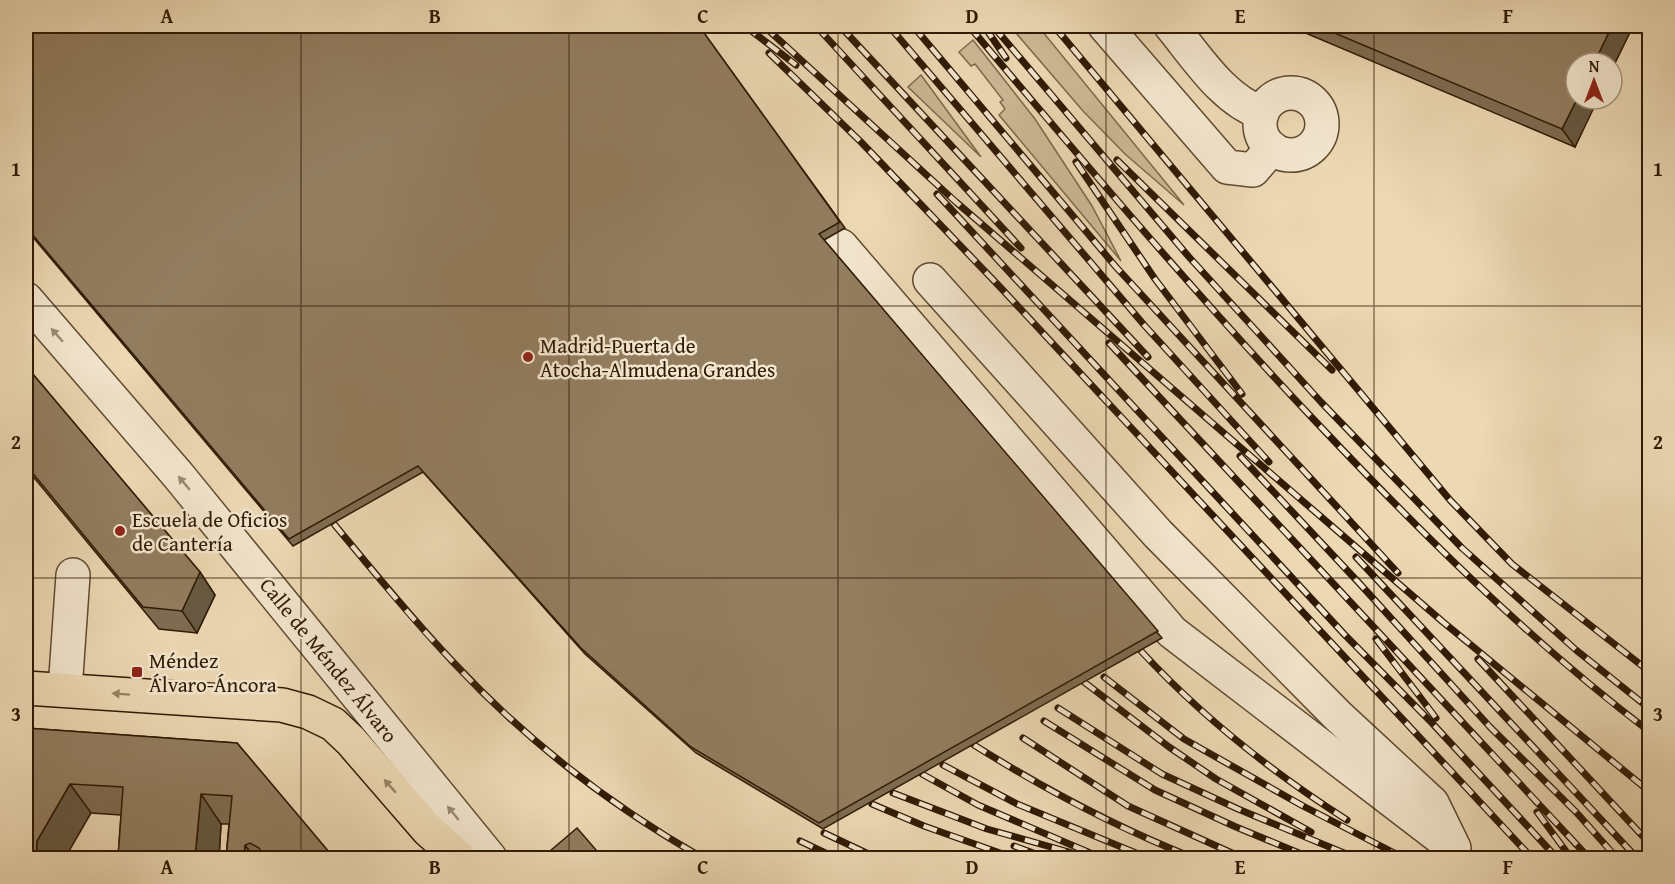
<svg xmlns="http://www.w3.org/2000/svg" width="1675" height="884" font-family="'Gentium Book Plus',serif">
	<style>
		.green { fill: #ccb895; stroke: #7e694c; stroke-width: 1.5 }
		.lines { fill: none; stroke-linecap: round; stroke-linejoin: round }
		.minor-casing { stroke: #5f4a30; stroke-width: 36 }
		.major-casing { stroke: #301a04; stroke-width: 36 }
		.minor { stroke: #f3e6ce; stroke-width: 33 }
		.major { stroke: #ecd8b3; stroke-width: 33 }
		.rail-casing { stroke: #301a04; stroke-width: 7 }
		.rail { stroke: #f3e6ce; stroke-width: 4.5; stroke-dasharray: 14; stroke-linecap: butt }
		.wall { fill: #7e6c52; stroke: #301a04; stroke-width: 1.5 }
		.shaded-wall { fill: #665842; stroke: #301a04; stroke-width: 1.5 }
		.building { fill: #927d5f; stroke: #301a04; stroke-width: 1.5 }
		.oneway { fill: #9b8a73 }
		.oneway2 { fill: #978264 }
		.grid { fill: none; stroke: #301a04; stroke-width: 1.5; stroke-opacity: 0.55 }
		.poi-dot { fill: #8f2418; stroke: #f3e6ce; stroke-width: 2 }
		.labels { text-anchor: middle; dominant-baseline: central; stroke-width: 5; stroke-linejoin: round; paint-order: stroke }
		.poi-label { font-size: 21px; fill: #301a04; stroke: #f3e6ce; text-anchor: start }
		.street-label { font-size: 21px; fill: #301a04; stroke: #f3e6ce }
		.neatline { fill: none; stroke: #301a04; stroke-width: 2 }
		.grid-label { font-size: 20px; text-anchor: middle; font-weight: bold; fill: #301a04 }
	</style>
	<rect width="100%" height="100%" fill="#ecd8b3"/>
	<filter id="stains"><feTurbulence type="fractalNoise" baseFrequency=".00333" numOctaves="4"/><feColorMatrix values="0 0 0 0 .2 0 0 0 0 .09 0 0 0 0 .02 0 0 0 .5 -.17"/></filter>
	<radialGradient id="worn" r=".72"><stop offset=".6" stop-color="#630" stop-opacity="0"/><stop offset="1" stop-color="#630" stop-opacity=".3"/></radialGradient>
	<!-- green -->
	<g class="green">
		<polygon points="1010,26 1038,26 1184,205 1125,154 1083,111"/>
		<polygon points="973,40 1035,119 1092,206 1121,261 999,115 1005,109 1000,102 1003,100 975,64 971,66 959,52"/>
		<polygon points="921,75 981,157 908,87"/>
	</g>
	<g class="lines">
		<defs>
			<g id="minor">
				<polyline points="1105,26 1227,167 1253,170 1272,148"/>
				<path d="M1171,26C1196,56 1223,100 1262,113"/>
				<circle cx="1291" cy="124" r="31"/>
				<polyline points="841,246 1172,632 1454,848"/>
				<polyline points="930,280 1158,534 1338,716 1432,803 1452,844"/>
				<polyline points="26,299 178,475 490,858"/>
				<polyline points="65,690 73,575"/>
			</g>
			<polyline id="major" points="26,688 282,705 308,712 333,724 351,741 428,830 459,858"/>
		</defs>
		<!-- minor casing -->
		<use href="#minor" class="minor-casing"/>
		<!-- major casing -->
		<use href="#major" class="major-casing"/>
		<!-- minor -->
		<use href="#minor" class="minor"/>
		<!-- major -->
		<use href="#major" class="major"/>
		<defs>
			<g id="rail">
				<polyline points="745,26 796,65"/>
				<polyline points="764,26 956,202 1443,622 1650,792"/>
				<polyline points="816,26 1021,248"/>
				<polyline points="840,26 1148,357"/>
				<polyline points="889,26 1145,326 1269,462"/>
				<polyline points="913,26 1116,267 1398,573"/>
				<path d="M969,26C1082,160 1196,295 1317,423C1421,533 1529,640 1650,732"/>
				<polyline points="984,26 1006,58"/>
				<polyline points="993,26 1189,257 1321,402 1462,548 1576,650 1650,709"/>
				<polyline points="1054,26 1450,500 1512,564 1650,672"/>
				<polyline points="769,53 861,142 1000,287 1532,858"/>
				<polyline points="1117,160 1332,370"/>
				<polyline points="1076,162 1155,279 1242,394"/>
				<polyline points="937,194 1344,634 1432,723 1557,858"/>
				<polyline points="1109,343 1589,858"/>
				<polyline points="1240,456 1360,584 1490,727 1576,812 1617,858"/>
				<path d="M334,524C373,571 411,618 453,662C525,739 611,806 703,858"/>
				<polyline points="1356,557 1637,858"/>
				<polyline points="1376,639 1436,718"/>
				<path d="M1141,651C1201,716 1272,772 1347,820"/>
				<polyline points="1478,659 1650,844"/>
				<polyline points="1104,677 1184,739 1303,806 1404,858"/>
				<polyline points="1084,682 1169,747 1216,779 1311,832"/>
				<polyline points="1058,708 1162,774 1238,809 1356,858"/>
				<polyline points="1044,721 1155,790 1236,827 1311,858"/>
				<polyline points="1023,738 1128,806 1243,858"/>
				<path d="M974,745C1046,790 1115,827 1194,858"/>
				<polyline points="943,765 1017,804 1148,858"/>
				<polyline points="922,774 978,805 1102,858"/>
				<polyline points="893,793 987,829 1090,858"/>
				<polyline points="872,804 924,826 1014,858"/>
				<polyline points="1537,812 1571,858"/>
				<polyline points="824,833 877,858"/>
				<polyline points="800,841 836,858"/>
				<polyline points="1014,846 1047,858"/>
			</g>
		</defs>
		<!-- rail casing -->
		<use href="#rail" class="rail-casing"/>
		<!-- rail -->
		<use href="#rail" class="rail"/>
	</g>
	<!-- wall -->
	<g class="wall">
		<polygon points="26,26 699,26 845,228 824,240 1162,638 823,829 696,753 585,654 423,472 293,546 26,229"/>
		<polygon points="1289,26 1633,26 1612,69 1612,63 1575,147"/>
		<polygon points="26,366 200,572 215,595 197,633 159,629 26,468"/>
		<polygon points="26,728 237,743 334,858 226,858 229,824 221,824 219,858 118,858 121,815 91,813"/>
	</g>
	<!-- shaded-wall -->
	<g class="shaded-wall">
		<polygon points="1612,26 1633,26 1612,69 1612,63 1594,63"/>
		<polygon points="1577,99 1598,99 1575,147 1562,129"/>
		<polygon points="200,572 215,595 197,633 182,611"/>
		<polygon points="70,784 91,813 65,858 36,858 37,841"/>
		<polygon points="201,794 221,824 219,858 195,858"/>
		<polygon points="245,845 255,858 244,858"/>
	</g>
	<!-- building -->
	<g class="building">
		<polygon points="26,26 699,26 840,222 819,234 1158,631 819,823 691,747 581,648 418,466 289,539 26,227"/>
		<polygon points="1318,26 1612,26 1594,63 1576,63 1577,99 1562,129"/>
		<polygon points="26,366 200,572 182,611 143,607 26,465"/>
		<polygon points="26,728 237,743 334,858 265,858 259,848 250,843 245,845 244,858 226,858 232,796 201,794 195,858 118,858 123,787 70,784 37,841 36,858 26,858"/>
		<polygon points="577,828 603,858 557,858 550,851"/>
	</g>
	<!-- one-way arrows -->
	<defs><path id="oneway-solid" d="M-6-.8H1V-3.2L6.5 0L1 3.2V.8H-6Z" transform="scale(1.5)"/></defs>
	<g class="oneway">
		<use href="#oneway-solid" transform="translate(57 335) rotate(-131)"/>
		<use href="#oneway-solid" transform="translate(184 483) rotate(-130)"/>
		<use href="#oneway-solid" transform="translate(453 813) rotate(-129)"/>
	</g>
	<g class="oneway2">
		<use href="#oneway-solid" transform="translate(121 694) rotate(-176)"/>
		<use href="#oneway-solid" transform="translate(390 786) rotate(-131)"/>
	</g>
	<!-- grid -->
	<path class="grid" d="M301,26V858M569,26V858M838,26V858M1106,26V858M1374,26V858M26,306H1650M26,578H1650"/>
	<!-- markers -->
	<g class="poi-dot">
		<circle cx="528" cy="357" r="6"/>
		<circle cx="120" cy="531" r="6"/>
		<rect x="131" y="666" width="12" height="12" rx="3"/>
	</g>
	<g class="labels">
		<!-- poi labels -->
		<g class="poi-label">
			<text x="540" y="345">Madrid-Puerta de<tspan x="540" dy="24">Atocha-Almudena Grandes</tspan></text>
			<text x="132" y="519">Escuela de Oficios<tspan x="132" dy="24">de Cantería</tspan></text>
			<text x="149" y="660">Méndez<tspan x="149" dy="24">Álvaro-Áncora</tspan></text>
		</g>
		<!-- street labels -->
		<g class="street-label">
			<text transform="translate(329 660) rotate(51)">Calle de Méndez Álvaro</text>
		</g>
	</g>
	<!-- margin -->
	<rect width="1675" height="884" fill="none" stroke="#ecd8b3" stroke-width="66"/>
	<!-- north arrow -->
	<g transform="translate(1594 81)"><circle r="28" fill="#f3e6ce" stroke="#a5947d" stroke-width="1.5"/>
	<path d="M0-4.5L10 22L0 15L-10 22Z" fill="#8f2418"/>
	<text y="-9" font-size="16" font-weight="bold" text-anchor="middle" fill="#301a04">N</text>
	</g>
	<rect x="33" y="33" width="1609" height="818" class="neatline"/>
	<g class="grid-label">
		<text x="167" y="23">A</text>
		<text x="435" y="23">B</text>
		<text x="703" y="23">C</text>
		<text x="972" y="23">D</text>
		<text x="1240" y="23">E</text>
		<text x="1508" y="23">F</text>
		<text x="16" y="176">1</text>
		<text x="1658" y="176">1</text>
		<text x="16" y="449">2</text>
		<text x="1658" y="449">2</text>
		<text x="16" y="721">3</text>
		<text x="1658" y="721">3</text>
		<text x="167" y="874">A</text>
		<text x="435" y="874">B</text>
		<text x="703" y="874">C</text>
		<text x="972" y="874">D</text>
		<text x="1240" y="874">E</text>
		<text x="1508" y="874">F</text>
	</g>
	<rect width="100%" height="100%" filter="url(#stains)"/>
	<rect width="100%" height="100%" fill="url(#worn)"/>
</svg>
